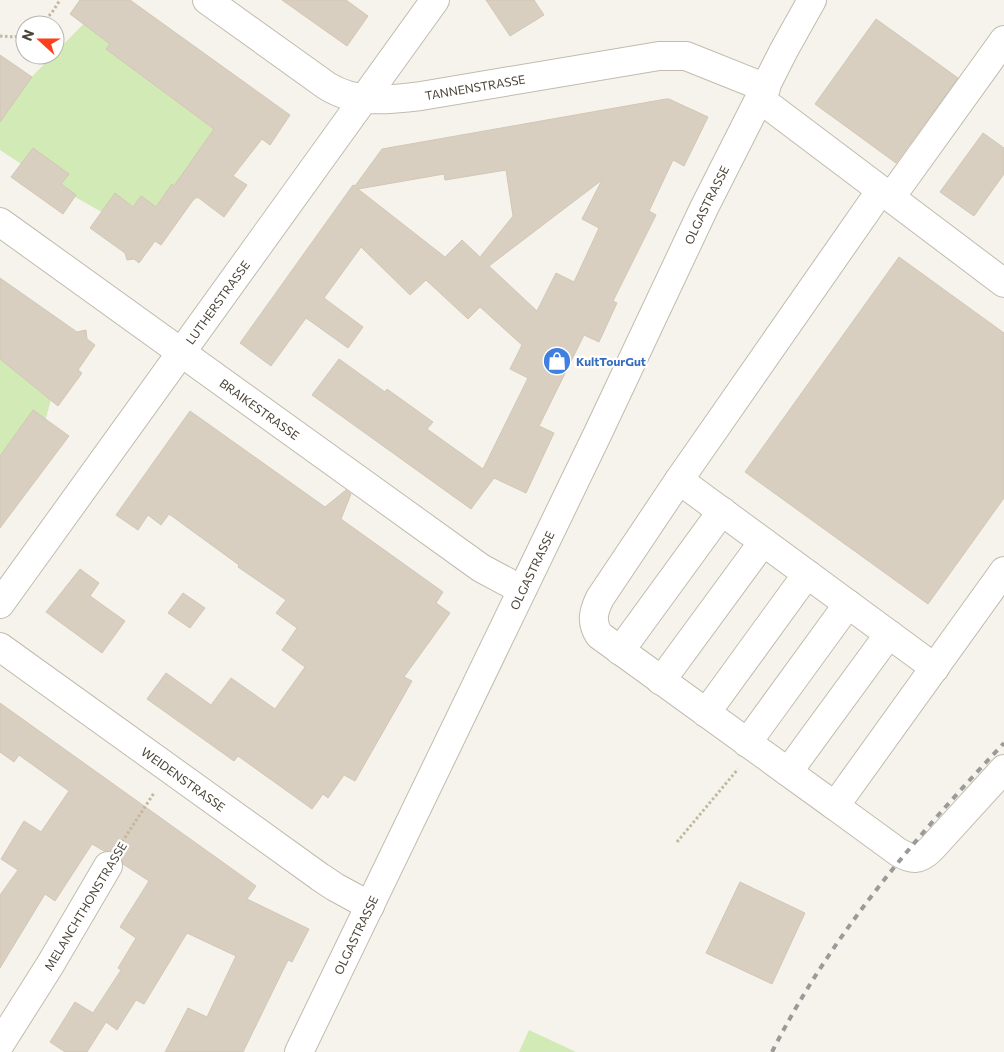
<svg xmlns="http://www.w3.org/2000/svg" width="1004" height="1052" font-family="Commissioner,sans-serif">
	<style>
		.green { fill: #d2eab5 }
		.building { fill: #d8cfc1; stroke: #d3c7b4; fill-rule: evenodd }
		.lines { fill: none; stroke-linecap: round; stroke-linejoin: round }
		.minor-casing { stroke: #c2bbae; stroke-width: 30 }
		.path { stroke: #c4b79f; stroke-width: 3; stroke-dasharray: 2.5 2.5; stroke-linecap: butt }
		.minor { stroke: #fff; stroke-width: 28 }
		.rail { stroke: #9a9a9a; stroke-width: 4; stroke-dasharray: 6 6; stroke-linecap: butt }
		.labels { text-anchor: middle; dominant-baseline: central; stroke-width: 4.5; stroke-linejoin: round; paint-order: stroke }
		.street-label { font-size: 12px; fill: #4b4439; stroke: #fff }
		.shop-label { font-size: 12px; font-weight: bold; fill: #366cbe; stroke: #fff; text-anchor: start }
	</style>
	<rect width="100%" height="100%" fill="#f6f3ec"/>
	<!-- green -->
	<g class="green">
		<polygon points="100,7 266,120 220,188 132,229 50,183 0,150 0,115 16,93 53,55 55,55 55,53"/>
		<polygon points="0,310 63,357 40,439 0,486"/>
		<polygon points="529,1030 576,1052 519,1052"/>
	</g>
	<!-- building -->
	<g class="building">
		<polygon points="80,0 130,0 290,115 270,145 262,139 233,176 247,185 224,217 196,196 161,245 155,241 139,263 134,259 127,260 125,253 90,228 115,193 133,207 141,196 156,207 172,184 174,186 214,129 106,49 110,44 70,14"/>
		<polygon points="282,0 346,0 368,16 347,46"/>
		<polygon points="486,0 534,0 544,15 510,36"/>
		<polygon points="876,19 958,78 896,163 815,104"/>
		<polygon points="0,55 32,77 0,122"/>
		<path d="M666,99H669L708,117L684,166L673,160L649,211L656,215L613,301L617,303L599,342L584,335L539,426L554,433L526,493L494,478L471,509L312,395L339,359L385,392L387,389L433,422L427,429L483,469L528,378L510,369L522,345L480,307L468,319L426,280L410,295L361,247L324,298L363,327L348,348L306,318L271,366L240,343L353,185L355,186L382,149ZM506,170L513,216L480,257L462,240L445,257L358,189L444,174L445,180ZM602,180L582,219L599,228L574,282L556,273L537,311L489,266Z"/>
		<polygon points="983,133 1004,148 1004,174 974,216 940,192"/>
		<polygon points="33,148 69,174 61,184 76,195 63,214 11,177"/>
		<polygon points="899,257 1004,333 1004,498 928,604 745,472"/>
		<polygon points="0,278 77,332 86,330 87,339 95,345 78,370 82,373 58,406 0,359"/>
		<polygon points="33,410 69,436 0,528 0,456"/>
		<polygon points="190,411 325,507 346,490 351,494 341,519 443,592 436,603 450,613 404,677 412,681 355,781 344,775 328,798 323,794 312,809 238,756 234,761 147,699 166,673 211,705 231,678 275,709 305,667 282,650 297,628 276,613 286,600 238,567 239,565 169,514 161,525 148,515 138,530 116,515"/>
		<polygon points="80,569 99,583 90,596 125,621 102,653 46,612"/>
		<polygon points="183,593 205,608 190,628 168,613"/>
		<polygon points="0,703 256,886 247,899 309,929 292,962 288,960 243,1052 165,1052 188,1008 207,1017 236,956 187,933 144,1004 136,1000 117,1030 106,1022 87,1052 65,1052 50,1042 75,1002 93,1013 121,970 118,968 136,938 120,927 149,881 123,864 121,858 116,853 109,850 104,851 92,844 55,901 45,894 0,968 0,895 18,870 1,859 24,821 41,832 69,791 19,755 14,762 0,752"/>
		<polygon points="740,882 805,913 772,984 706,953"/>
	</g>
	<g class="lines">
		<defs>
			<g id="minor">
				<path id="s1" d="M207,0L327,86C356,104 388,100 421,96L659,56H686L766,88"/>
				<polyline points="760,99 1004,283"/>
				<path d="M881,190L679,480L600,598C593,612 591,622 599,635L835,806L1004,571"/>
				<polyline points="891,197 1004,40"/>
				<path id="s2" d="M0,222L481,568L522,590"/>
				<polyline points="679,480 935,668"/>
				<path id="s3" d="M0,604L435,0"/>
				<path id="s4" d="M0,647L320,877L335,887L370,906"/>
				<polyline points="620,651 722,511"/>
				<polyline points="661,681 763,542"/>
				<polyline points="706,713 807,574"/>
				<polyline points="747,743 848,604"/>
				<polyline points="788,772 889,634"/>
				<path d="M835,806L898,852C912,860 919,861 931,849L1004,769"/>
				<polyline points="0,1044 50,965 108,866"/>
				<path id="s5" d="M299,1052L598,433L704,208L784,50L812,0"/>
			</g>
		</defs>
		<!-- minor casing -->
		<use href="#minor" class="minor-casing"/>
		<!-- path -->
		<g class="path">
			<polyline points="37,25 51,14 60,0"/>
			<polyline points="0,36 15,37 25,32"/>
			<polyline points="122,842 154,793"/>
			<polyline points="677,842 738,769"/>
		</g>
		<!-- minor -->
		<use href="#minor" class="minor"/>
		<!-- rail -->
		<path class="rail" d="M772,1052C831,935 915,838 1004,743"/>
	</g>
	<!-- icons -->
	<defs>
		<symbol id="shop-disc" viewBox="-11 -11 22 22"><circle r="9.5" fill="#3f7fe0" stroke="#fff"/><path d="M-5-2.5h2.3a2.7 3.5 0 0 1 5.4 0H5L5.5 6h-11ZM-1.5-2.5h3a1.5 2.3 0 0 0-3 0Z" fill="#fff"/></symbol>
	</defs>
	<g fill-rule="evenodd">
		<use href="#shop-disc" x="541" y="345" width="32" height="32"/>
	</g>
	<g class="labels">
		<!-- street labels -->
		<g class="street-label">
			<text stroke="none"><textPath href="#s1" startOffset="299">TANNENSTRASSE</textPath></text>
			<text stroke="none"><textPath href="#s5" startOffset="940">OLGASTRASSE</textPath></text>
			<text stroke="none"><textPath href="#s3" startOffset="372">LUTHERSTRASSE</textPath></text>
			<text stroke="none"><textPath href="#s2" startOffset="320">BRAIKESTRASSE</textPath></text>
			<text stroke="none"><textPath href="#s5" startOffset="535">OLGASTRASSE</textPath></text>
			<text stroke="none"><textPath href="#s4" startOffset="226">WEIDENSTRASSE</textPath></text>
			<text transform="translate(85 906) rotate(-59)">MELANCHTHONSTRASSE</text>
			<text stroke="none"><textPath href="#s5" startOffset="130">OLGASTRASSE</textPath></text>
		</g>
		<!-- shop labels -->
		<g class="shop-label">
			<text x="576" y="361">KultTourGut</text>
		</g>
	</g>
	<!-- north arrow -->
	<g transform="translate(40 40) rotate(291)"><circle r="24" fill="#ffffff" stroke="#b7b4b0"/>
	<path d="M0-4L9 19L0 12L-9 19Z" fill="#fc3f1d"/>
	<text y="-8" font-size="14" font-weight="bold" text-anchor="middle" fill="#4b4439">N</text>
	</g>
</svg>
